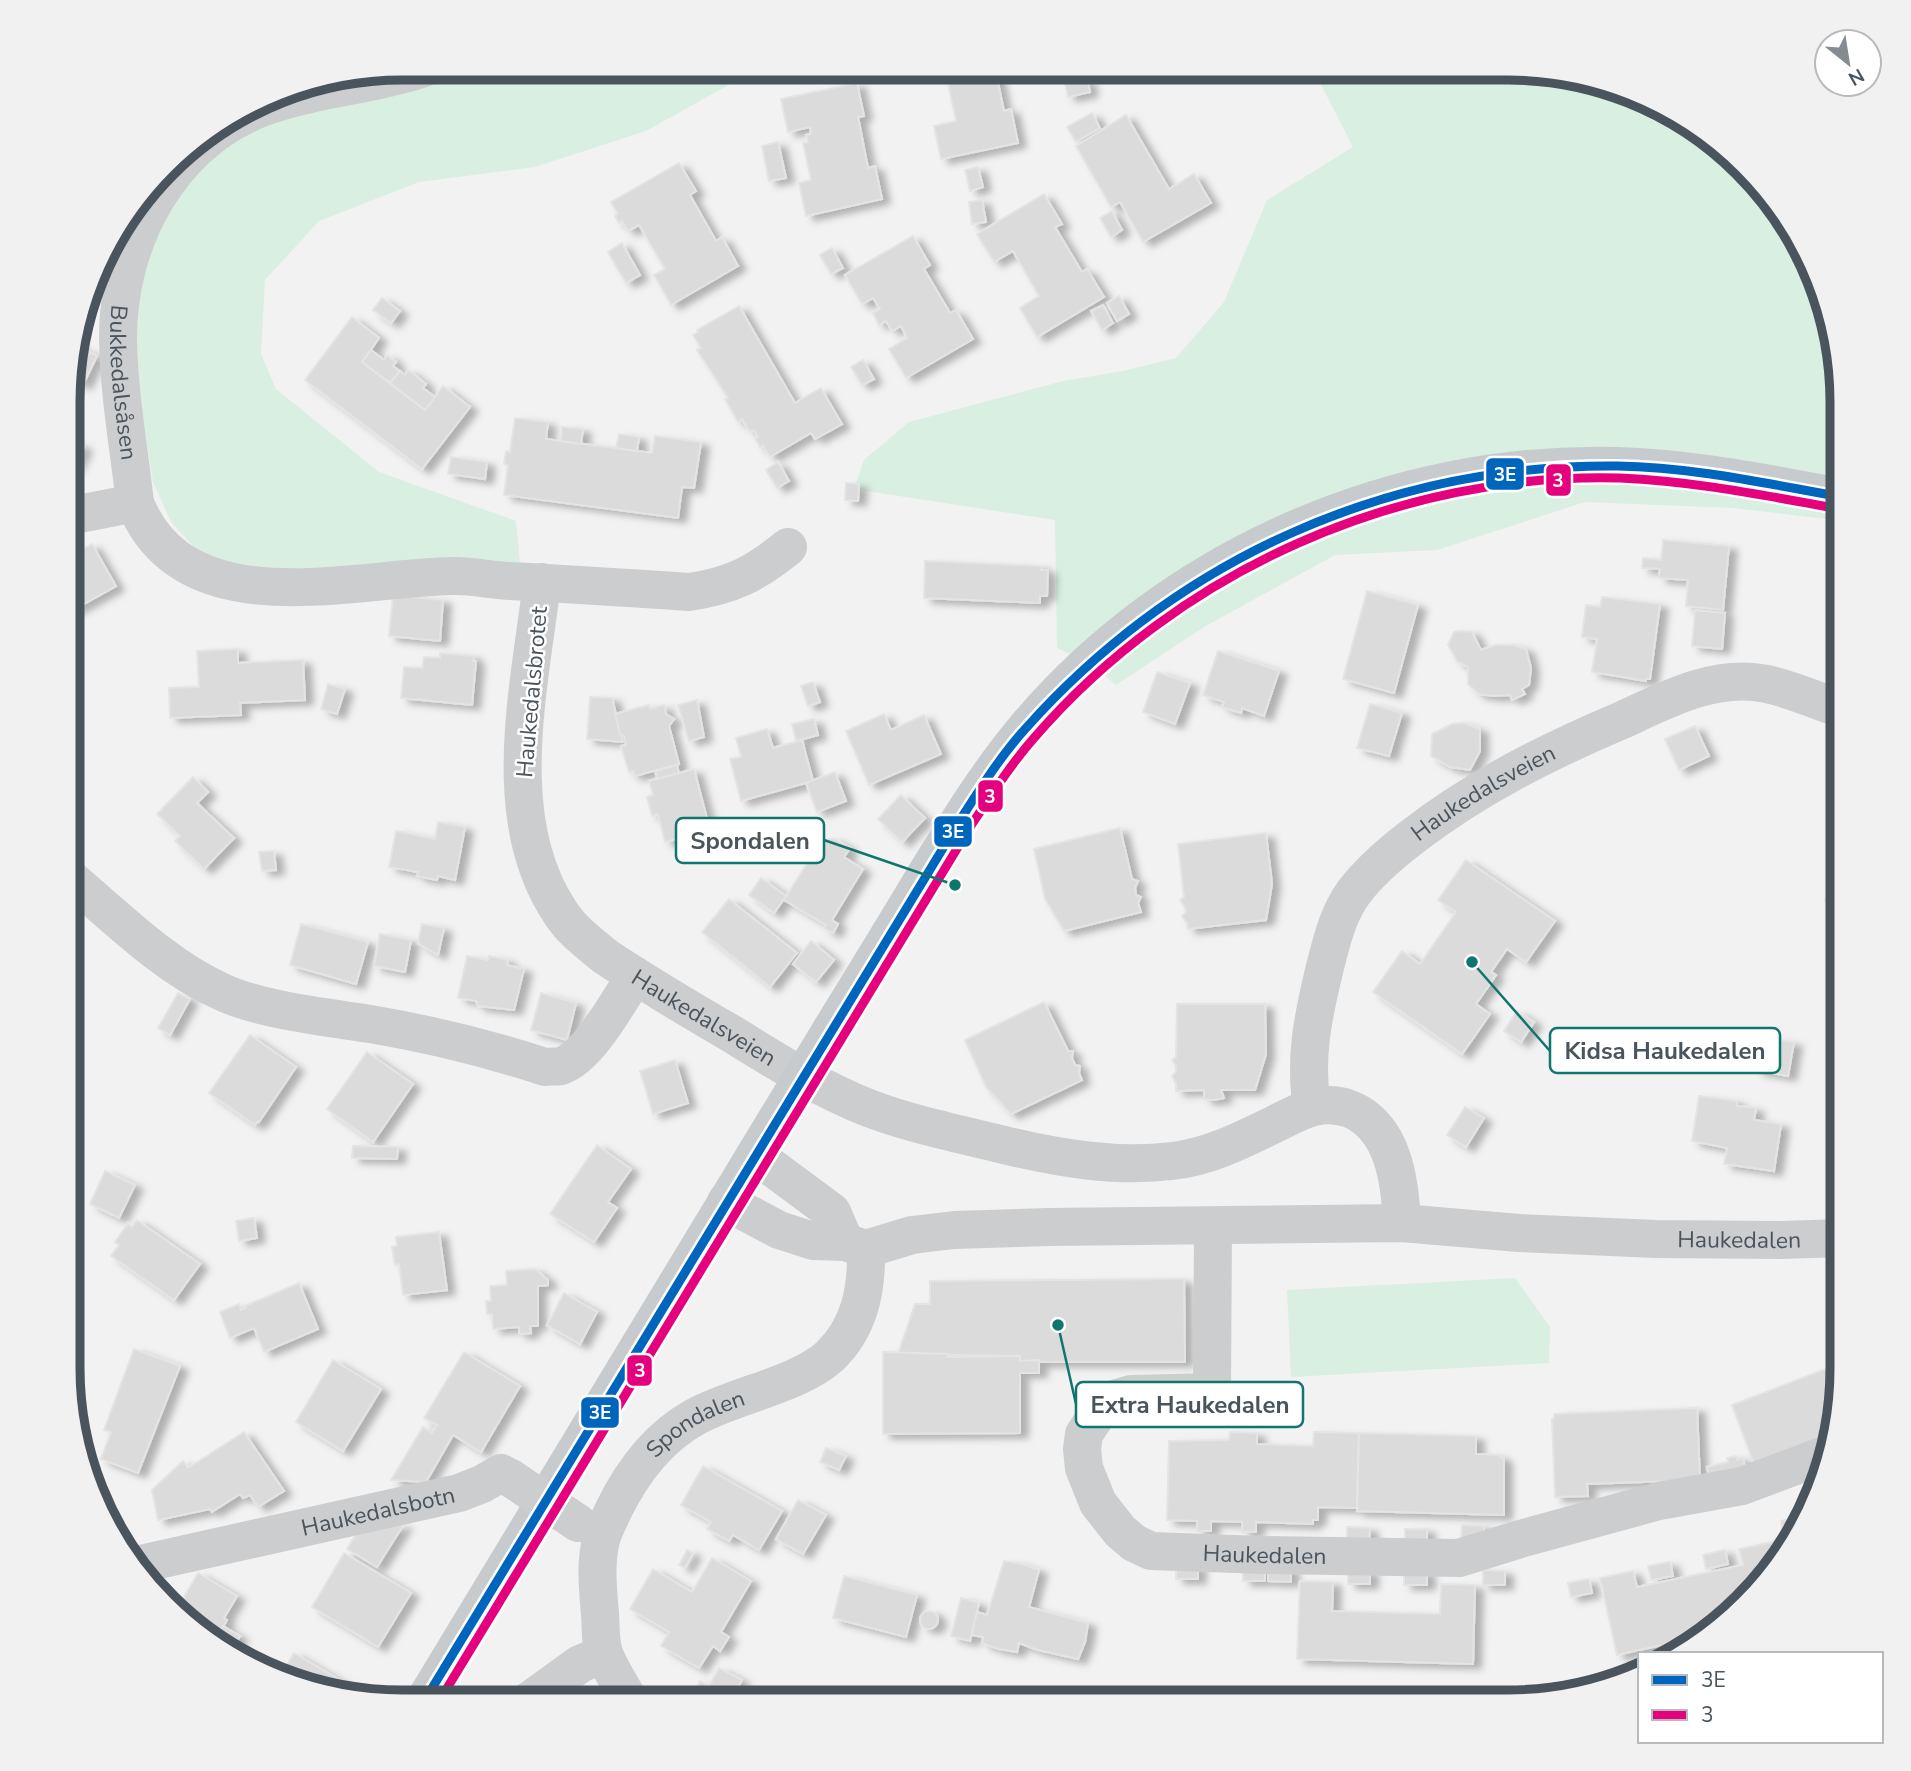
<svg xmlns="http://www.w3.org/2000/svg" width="1911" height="1771" font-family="'Nunito Sans',sans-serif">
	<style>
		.green { fill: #d9efe2 }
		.building { fill: #dbdbdc; stroke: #e4e4e5; stroke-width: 2; filter: url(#shadow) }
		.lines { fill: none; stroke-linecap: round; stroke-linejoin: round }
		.minor { stroke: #cccdcf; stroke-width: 38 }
		.major { stroke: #c8cbce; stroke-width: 38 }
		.minor-bridge { stroke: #cccdcf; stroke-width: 38 }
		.major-bridge { stroke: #c8cbce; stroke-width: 38 }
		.bus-1-casing { stroke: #fff; stroke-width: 14 }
		.bus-2-casing { stroke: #fff; stroke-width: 14 }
		.bus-1 { stroke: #0065bd; stroke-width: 9 }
		.bus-2 { stroke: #e5007d; stroke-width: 9 }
		.labels { text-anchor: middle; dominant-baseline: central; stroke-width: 5; stroke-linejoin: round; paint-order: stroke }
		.street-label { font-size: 23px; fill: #4a545d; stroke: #fff }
		.rim { fill: none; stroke: #4a545d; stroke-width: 9 }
		.leader { fill: none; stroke: #0f766e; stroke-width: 2.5 }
		.callout-dot { fill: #0f766e; stroke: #fff; stroke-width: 2.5 }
		.callout { fill: #fff; stroke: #0f766e; stroke-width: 2.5 }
		.callout-label { font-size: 24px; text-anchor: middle; font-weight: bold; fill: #4a545d }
		.line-badge { stroke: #fff; stroke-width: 2.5 }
		.badge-label { font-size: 19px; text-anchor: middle; font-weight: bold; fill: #fff }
	</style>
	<defs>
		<filter id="shadow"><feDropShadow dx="8" dy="4.5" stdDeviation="3.5" flood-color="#0004"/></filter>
	</defs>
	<rect width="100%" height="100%" fill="#f2f2f2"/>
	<!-- green -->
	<g class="green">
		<polygon points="462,68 759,68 646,131 535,167 419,182 319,221 265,280 261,354 276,389 379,472 516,521 520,563 245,570 205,559 171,522 153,482 134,364 137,289 156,235 204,155 281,114 418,85"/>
		<polygon points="1313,69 1531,69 1657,103 1760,182 1817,274 1842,380 1842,521 1733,508 1585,502 1437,550 1335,555 1204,627 1116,685 1091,664 1057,648 1055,520 854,489 864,460 909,422 1063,381 1123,371 1176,358 1224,302 1267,200 1353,147"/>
		<polygon points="1515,1278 1550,1327 1549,1363 1291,1377 1287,1290"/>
	</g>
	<!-- building -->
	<g class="building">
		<polygon points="945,69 995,69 1004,111 1011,109 1018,143 941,159 934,126 956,121"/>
		<polygon points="1087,79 1090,92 1068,97 1065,83"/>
		<polygon points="857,83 864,116 858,117 868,168 875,166 882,199 806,216 799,183 811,180 803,143 808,142 806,135 811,134 810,127 788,132 781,99"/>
		<polygon points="1092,113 1100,128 1076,142 1067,127"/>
		<polygon points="1126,115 1169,189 1194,174 1211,203 1143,242 1120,202 1111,207 1076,146"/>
		<polygon points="778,142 786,178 769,181 762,146"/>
		<polygon points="679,163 696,191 690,195 716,241 722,237 738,266 671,305 654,275 665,269 639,225 628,231 622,221 619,223 615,216 618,214 611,202"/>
		<polygon points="978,167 983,187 970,191 965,170"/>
		<polygon points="1044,194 1062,224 1055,227 1082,272 1087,269 1104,297 1037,337 1020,308 1039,296 1013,251 994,262 977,234"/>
		<polygon points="982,200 986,222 972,224 969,202"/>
		<polygon points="1112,211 1122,230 1111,237 1100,218"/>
		<polygon points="913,236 930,265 924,269 950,313 956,310 973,339 906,378 889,349 907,338 901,326 892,331 886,321 879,325 873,313 880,309 873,298 862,304 845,275"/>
		<polygon points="622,243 640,275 626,283 608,252"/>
		<polygon points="832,248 843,268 831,274 820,255"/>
		<polygon points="1119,296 1129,314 1117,321 1107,303"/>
		<polygon points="382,298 400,311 391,323 373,310"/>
		<polygon points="1103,305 1113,323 1102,330 1091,311"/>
		<polygon points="739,306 795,403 821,388 842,424 815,439 811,433 770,457 763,445 760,447 755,438 758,437 754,430 750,432 742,419 738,422 725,399 728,398 697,350 701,348 693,335 698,332 697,330"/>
		<polygon points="352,317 379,338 362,362 425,410 443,386 470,407 422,469 305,380"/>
		<polygon points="75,345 97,356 83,385 74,380"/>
		<polygon points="371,350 384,360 387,355 396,362 393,366 400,371 390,383 362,362"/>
		<polygon points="863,360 874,379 862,385 851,367"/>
		<polygon points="408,370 426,384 423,388 435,397 425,410 390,383 400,371 405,375"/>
		<polygon points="515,418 548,422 546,439 561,441 652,453 655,436 701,442 694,488 682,487 678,518 504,495 508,465 504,464 506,451 510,452"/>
		<polygon points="562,427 583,429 581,444 561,441"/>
		<polygon points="619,434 639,437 637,451 616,448"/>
		<polygon points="74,442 84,447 74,469"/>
		<polygon points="451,457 487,462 485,479 448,474"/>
		<polygon points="778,462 789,481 777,488 766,470"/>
		<polygon points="846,483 859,484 858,501 845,500"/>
		<polygon points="1663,540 1729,546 1723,610 1686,606 1688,580 1659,578 1660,569 1642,568 1643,558 1661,560"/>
		<polygon points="92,544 116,586 73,610 73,555"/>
		<polygon points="925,561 1042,566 1041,570 1048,570 1047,596 1040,596 1040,603 924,598"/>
		<polygon points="1367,591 1418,605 1394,693 1343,679"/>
		<polygon points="393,595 443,600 440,641 389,636"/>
		<polygon points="1602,597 1660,604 1650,679 1646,679 1646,681 1592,672 1597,639 1582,637 1586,605 1600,607"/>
		<polygon points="1695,610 1725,613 1722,649 1692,646"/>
		<polygon points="1460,631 1472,632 1481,650 1495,645 1514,645 1526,649 1531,668 1529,685 1522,689 1525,694 1512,700 1510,695 1494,696 1479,694 1468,684 1468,667 1457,661 1448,645 1454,632"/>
		<polygon points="238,649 238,663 303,660 305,700 240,703 241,715 170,718 169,688 199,687 197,651"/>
		<polygon points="1218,651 1279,671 1264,716 1242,708 1241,713 1222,707 1224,702 1203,695"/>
		<polygon points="440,653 474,656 473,661 476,661 472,705 401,698 404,667 422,668 424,657 440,658"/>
		<polygon points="1157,672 1190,683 1175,724 1143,712"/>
		<polygon points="813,682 820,702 808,706 801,686"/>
		<polygon points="328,684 345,689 337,714 321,709"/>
		<polygon points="590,697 612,698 623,742 587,739"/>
		<polygon points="697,700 704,737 689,741 678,705"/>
		<polygon points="1370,704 1402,713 1389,756 1357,748"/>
		<polygon points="649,705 650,709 664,705 666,714 674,719 669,726 679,764 635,776 633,771 629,772 621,746 626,745 624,736 620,734 615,714"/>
		<polygon points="884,714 891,730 924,715 941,754 869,785 846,731"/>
		<polygon points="814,719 818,735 796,741 792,724"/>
		<polygon points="1463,723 1480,729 1480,751 1470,770 1450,767 1431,756 1432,734 1452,724"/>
		<polygon points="1695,726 1709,756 1679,770 1665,739"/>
		<polygon points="767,729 773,748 802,740 813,781 741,801 730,759 741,757 736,738"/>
		<polygon points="677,765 679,774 657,779 655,771"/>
		<polygon points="694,769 710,830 665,842 658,814 652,816 647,797 653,795 649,781"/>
		<polygon points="835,772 846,801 817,812 806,783"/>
		<polygon points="193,777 208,792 197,803 234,838 204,869 175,841 180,836 157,814"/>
		<polygon points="901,795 925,818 902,842 878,819"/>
		<polygon points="438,822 465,827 455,880 438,876 437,880 417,876 418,872 389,867 396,831 435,839"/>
		<polygon points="1120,828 1132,879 1138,881 1135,888 1136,895 1141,897 1138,903 1141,912 1064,931 1045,899 1034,849"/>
		<polygon points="1266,833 1272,884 1266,920 1188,929 1187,923 1182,916 1186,912 1185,907 1180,900 1184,897 1178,844"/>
		<polygon points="829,839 835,839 850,848 844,857 863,869 832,920 838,924 833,933 824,928 826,925 784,900 820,843 823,844"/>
		<polygon points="274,851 276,870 262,871 259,852"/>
		<polygon points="1838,855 1842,856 1842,906 1825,901"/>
		<polygon points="1466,860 1555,921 1526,962 1507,949 1491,972 1496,975 1476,1004 1490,1014 1462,1054 1373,992 1402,951 1420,964 1456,912 1438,900"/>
		<polygon points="761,878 786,896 774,913 749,895"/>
		<polygon points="729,899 797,953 770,987 702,932"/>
		<polygon points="301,924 368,942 356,984 290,965"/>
		<polygon points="422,924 444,928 438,955 418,943"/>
		<polygon points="380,934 411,940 405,972 374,966"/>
		<polygon points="811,941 834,960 816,982 793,964"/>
		<polygon points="467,956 488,960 489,956 508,960 507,965 524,969 514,1010 478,1006 476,1001 458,998"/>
		<polygon points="178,993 190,999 170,1035 158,1028"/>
		<polygon points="541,993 576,1003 567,1040 531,1030"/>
		<polygon points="1044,1002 1068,1051 1073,1051 1072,1058 1075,1065 1080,1066 1079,1073 1082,1080 1011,1114 986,1087 965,1040"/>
		<polygon points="1177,1004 1265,1004 1266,1054 1255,1090 1221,1090 1224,1098 1214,1100 1204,1099 1204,1090 1176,1091 1176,1084 1172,1076 1176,1072 1176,1066 1172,1060 1176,1057"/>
		<polygon points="1517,1011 1534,1022 1521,1042 1504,1031"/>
		<polygon points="250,1035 296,1067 259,1122 258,1121 255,1125 209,1093"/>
		<polygon points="1760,1037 1794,1042 1788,1076 1755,1070"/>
		<polygon points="367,1052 413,1084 373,1142 327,1109"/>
		<polygon points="675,1060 688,1103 653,1114 640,1071"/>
		<polygon points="1699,1096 1737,1101 1737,1106 1756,1108 1754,1120 1781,1124 1774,1171 1724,1164 1727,1148 1692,1141"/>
		<polygon points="1465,1107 1484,1118 1466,1147 1447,1135"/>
		<polygon points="597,1145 631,1169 608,1202 617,1208 594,1242 550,1214"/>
		<polygon points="353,1146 398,1147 397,1159 352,1158"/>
		<polygon points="105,1171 135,1185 119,1218 90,1204"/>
		<polygon points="254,1218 257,1238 239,1241 236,1221"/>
		<polygon points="137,1220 200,1264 174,1300 111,1256 119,1245 115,1242 128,1223 132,1227"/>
		<polygon points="439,1232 447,1290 403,1295 399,1264 395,1265 392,1247 397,1246 396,1237"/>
		<polygon points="535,1269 548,1280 548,1285 538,1286 538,1326 530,1326 531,1333 519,1334 519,1327 493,1329 492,1314 487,1314 486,1301 491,1301 490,1286 507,1285 506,1271"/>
		<polygon points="1184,1279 1185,1362 1039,1362 1020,1361 1020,1356 898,1354 915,1304 930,1304 930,1281"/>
		<polygon points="299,1283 318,1329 264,1352 254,1328 230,1338 220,1312 239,1304 241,1310 246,1308 245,1306"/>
		<polygon points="564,1293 597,1312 580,1344 547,1325"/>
		<polygon points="1843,1344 1843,1369 1825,1446 1757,1472 1732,1405 1836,1365 1829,1349"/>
		<polygon points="134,1349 180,1366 138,1473 101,1459 111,1432 104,1430"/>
		<polygon points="464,1352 520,1386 481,1452 453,1435 426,1482 391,1480 423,1427 432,1433 437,1425 424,1418"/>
		<polygon points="883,1352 948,1354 947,1357 1020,1356 1020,1361 1039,1360 1039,1373 1020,1373 1020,1433 883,1434"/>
		<polygon points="333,1360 381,1389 343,1451 296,1422"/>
		<polygon points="1697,1408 1700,1480 1587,1484 1588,1496 1555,1497 1552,1419 1554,1419 1554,1414"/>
		<polygon points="244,1432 284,1491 258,1507 250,1495 243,1498 240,1494 212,1512 210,1509 158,1520 152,1490 183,1461 188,1468"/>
		<polygon points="1230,1432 1257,1433 1257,1444 1313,1446 1314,1432 1359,1433 1357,1508 1318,1507 1318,1520 1313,1520 1313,1524 1256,1522 1256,1532 1242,1532 1242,1522 1211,1521 1211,1531 1197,1531 1197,1521 1167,1520 1169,1441 1229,1440"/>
		<polygon points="1359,1433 1476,1436 1476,1454 1498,1455 1504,1459 1504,1515 1357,1511"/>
		<polygon points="826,1448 846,1456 839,1470 820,1462"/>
		<polygon points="1736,1456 1737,1460 1743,1458 1747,1475 1711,1484 1707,1467 1728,1462 1727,1458"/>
		<polygon points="703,1466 782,1511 759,1550 733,1535 729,1541 707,1529 711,1522 681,1505"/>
		<polygon points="798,1500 826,1515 803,1554 776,1539"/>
		<polygon points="1795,1518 1798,1530 1786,1542 1781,1521"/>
		<polygon points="404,1524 377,1567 347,1549 358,1531"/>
		<polygon points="1462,1525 1484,1526 1483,1540 1461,1539"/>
		<polygon points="1347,1527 1370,1528 1369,1542 1347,1541"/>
		<rect x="1405" y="1529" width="22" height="14"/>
		<polygon points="1772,1542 1776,1559 1729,1620 1702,1636 1617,1655 1600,1578 1633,1571 1637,1587 1743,1565 1739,1549"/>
		<polygon points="687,1550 693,1553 685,1568 679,1565"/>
		<polygon points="1725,1550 1728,1564 1706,1569 1703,1555"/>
		<polygon points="344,1553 411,1593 378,1647 312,1607"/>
		<polygon points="712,1558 751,1581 721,1632 729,1637 720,1651 713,1646 699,1668 661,1646 669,1632 630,1609 653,1569 692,1592"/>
		<polygon points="1004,1561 1022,1564 1039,1570 1029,1607 1088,1623 1085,1642 1078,1659 1038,1650 1019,1643 1017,1652 999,1649 982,1643 983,1637 971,1635 977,1612 987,1615"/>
		<polygon points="1670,1562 1673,1576 1651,1580 1648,1566"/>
		<rect x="1176" y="1565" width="22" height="14"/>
		<rect x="1243" y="1567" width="22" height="14"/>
		<polygon points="1268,1567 1291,1568 1291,1582 1268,1581"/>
		<rect x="1348" y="1570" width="22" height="14"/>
		<polygon points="1483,1570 1505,1571 1505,1585 1483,1585"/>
		<rect x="1404" y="1571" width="23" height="14"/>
		<polygon points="198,1573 237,1596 224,1618 227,1620 217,1637 213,1636 177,1609"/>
		<polygon points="844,1576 917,1595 906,1637 833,1618"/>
		<polygon points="1589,1579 1592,1593 1571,1597 1568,1583"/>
		<polygon points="1300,1581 1333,1582 1332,1611 1440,1614 1441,1584 1475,1585 1473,1664 1297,1659"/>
		<polygon points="961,1598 979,1603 970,1641 951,1636"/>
		<circle cx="929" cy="1620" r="9"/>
		<polygon points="223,1626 240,1636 231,1650 213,1636 217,1637"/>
		<polygon points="294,1653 353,1688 351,1691 252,1666 258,1657 283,1672"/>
		<polygon points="719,1668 742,1680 730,1703 688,1703 700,1681 709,1686"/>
		<polygon points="1203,1690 1264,1695 1263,1702 1202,1702"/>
		<polygon points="771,1692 812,1702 768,1703"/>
	</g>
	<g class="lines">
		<!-- minor -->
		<g class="minor">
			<path id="s1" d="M424,68C372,86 316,88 264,107C170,142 117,242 118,340C119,394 129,449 135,503C184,627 351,578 451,576C470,575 489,580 509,581C569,584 629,588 689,592C731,586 755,574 788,547"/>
			<polyline points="74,515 135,503"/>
			<path id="s2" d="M542,582C530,686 497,818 560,912C571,930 589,943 606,957C647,984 689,1009 732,1034C777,1062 822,1090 871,1109C914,1125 960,1134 1004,1145C1058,1158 1116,1168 1172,1161C1209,1157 1242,1140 1275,1124C1287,1118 1301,1110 1314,1107C1326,1104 1339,1105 1350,1109C1394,1127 1400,1182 1402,1223"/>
			<path d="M72,880C117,918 166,967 220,991C259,1010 325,1017 370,1024C430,1034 487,1048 545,1067C550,1066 557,1067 561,1066C589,1057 619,1000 635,976"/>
			<path id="s3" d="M1312,1107C1304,1059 1313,1017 1324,971C1331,944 1337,915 1354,892C1370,871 1391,853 1412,837C1475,788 1547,752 1620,721C1664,701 1711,675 1761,683C1788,687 1816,701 1842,709"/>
			<polyline points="755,1155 832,1212 845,1242"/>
			<path id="s4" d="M726,1202L779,1230L813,1241L845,1242L866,1249L912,1235L954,1230L1048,1227L1402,1223L1519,1233L1656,1239L1780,1240L1843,1238"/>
			<path id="s5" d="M1213,1226L1212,1392L1131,1394L1114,1399L1102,1407L1084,1434L1082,1449L1084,1468L1098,1503L1120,1531L1134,1543L1151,1551L1263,1555L1459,1558L1520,1539L1659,1501L1742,1486L1822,1456"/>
			<path id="s6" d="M136,1565L459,1493L482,1484L501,1473L512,1479"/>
			<polyline points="526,1703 580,1664 604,1654"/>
			<path id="s7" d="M631,1703C622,1688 612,1672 605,1656C600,1644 601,1627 600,1614C598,1590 595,1564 601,1540C603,1531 609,1520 613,1511C632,1472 657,1438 695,1417C735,1395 798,1385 830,1356C860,1327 867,1289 866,1249"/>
		</g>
		<!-- major -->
		<g class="major">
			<path d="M831,1030C863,978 895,926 926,874C957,824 988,773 1026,728C1170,557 1394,460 1617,466C1693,468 1768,484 1842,497"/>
			<polyline points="423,1703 755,1155"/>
		</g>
		<!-- minor-bridge -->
		<polyline class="minor-bridge" points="512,1479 578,1523"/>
		<!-- major-bridge -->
		<polyline class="major-bridge" points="755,1155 831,1030"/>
		<defs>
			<path id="bus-1" d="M423,1703L962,817C982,786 1002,754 1027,727C1180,557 1389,464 1617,466C1693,467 1768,484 1842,497"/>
			<path id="bus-2" d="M438,1703L972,824C992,794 1011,764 1034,738C1178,571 1399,472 1620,478C1694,481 1767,496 1840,509"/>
		</defs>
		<!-- bus-1 casing -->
		<use href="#bus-1" class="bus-1-casing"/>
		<!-- bus-2 casing -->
		<use href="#bus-2" class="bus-2-casing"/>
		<!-- bus-1 -->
		<use href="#bus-1" class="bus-1"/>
		<!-- bus-2 -->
		<use href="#bus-2" class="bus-2"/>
	</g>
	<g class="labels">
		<!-- street labels -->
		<g class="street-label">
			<text stroke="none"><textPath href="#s1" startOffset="500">Bukkedalsåsen</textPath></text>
			<text transform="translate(532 692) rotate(-85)">Haukedalsbrotet</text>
			<text stroke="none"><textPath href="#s3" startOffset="387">Haukedalsveien</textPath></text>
			<text stroke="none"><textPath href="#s2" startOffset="518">Haukedalsveien</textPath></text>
			<text stroke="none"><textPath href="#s4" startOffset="1026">Haukedalen</textPath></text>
			<text stroke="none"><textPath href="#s7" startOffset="326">Spondalen</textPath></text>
			<text stroke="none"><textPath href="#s6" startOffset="248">Haukedalsbotn</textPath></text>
			<text stroke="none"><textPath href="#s5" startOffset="570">Haukedalen</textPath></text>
		</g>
	</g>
	<!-- crop -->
	<path d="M0 0H1911V1771H0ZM402 80H1508A322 322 0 0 1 1830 402V1368A322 322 0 0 1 1508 1690H402A322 322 0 0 1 80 1368V402A322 322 0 0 1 402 80Z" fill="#f1f1f2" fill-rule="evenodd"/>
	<path class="rim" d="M402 80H1508A322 322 0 0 1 1830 402V1368A322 322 0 0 1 1508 1690H402A322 322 0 0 1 80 1368V402A322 322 0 0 1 402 80Z"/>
	<!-- callouts -->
	<path class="leader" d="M955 885L824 840M1472 962L1550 1051M1058 1325L1076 1404"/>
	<g class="callout-dot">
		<circle cx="955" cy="885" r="7"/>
		<circle cx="1472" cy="962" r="7"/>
		<circle cx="1058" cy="1325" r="7"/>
	</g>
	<g class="callout">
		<rect x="676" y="818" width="148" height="45" rx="7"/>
		<rect x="1550" y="1028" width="230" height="45" rx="7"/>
		<rect x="1076" y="1382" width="227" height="45" rx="7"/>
	</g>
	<g class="callout-label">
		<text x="750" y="849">Spondalen</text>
		<text x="1665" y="1059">Kidsa Haukedalen</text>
		<text x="1190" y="1413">Extra Haukedalen</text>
	</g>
	<g class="line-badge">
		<rect x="1485" y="457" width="40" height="34" rx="7" fill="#0065bd"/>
		<rect x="1545" y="463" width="27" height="34" rx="7" fill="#e5007d"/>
		<rect x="977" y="779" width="27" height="34" rx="7" fill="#e5007d"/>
		<rect x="933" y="815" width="40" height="33" rx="7" fill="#0065bd"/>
		<rect x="626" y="1354" width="27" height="33" rx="7" fill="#e5007d"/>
		<rect x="580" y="1396" width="40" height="33" rx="7" fill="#0065bd"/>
	</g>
	<g class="badge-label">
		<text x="1505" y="481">3E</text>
		<text x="1558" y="487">3</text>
		<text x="990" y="803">3</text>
		<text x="953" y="838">3E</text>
		<text x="640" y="1377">3</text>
		<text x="600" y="1419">3E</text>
	</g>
	<!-- legend -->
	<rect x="1638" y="1652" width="245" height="91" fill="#ffffff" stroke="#b7bbbe" stroke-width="2"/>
	<rect x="1652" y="1675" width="35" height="10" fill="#0065bd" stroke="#b7bbbe" stroke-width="2"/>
	<text x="1701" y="1687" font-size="21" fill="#4a545d">3E</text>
	<rect x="1652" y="1710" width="35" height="10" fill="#e5007d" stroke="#b7bbbe" stroke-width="2"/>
	<text x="1701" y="1722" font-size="21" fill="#4a545d">3</text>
	<!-- north arrow -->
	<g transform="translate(1848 63) rotate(150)"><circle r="33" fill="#ffffff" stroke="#b7bbbe" stroke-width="2"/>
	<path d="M0-5L12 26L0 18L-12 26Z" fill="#858b91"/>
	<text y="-10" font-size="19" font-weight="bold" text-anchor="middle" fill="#4a545d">N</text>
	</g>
</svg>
